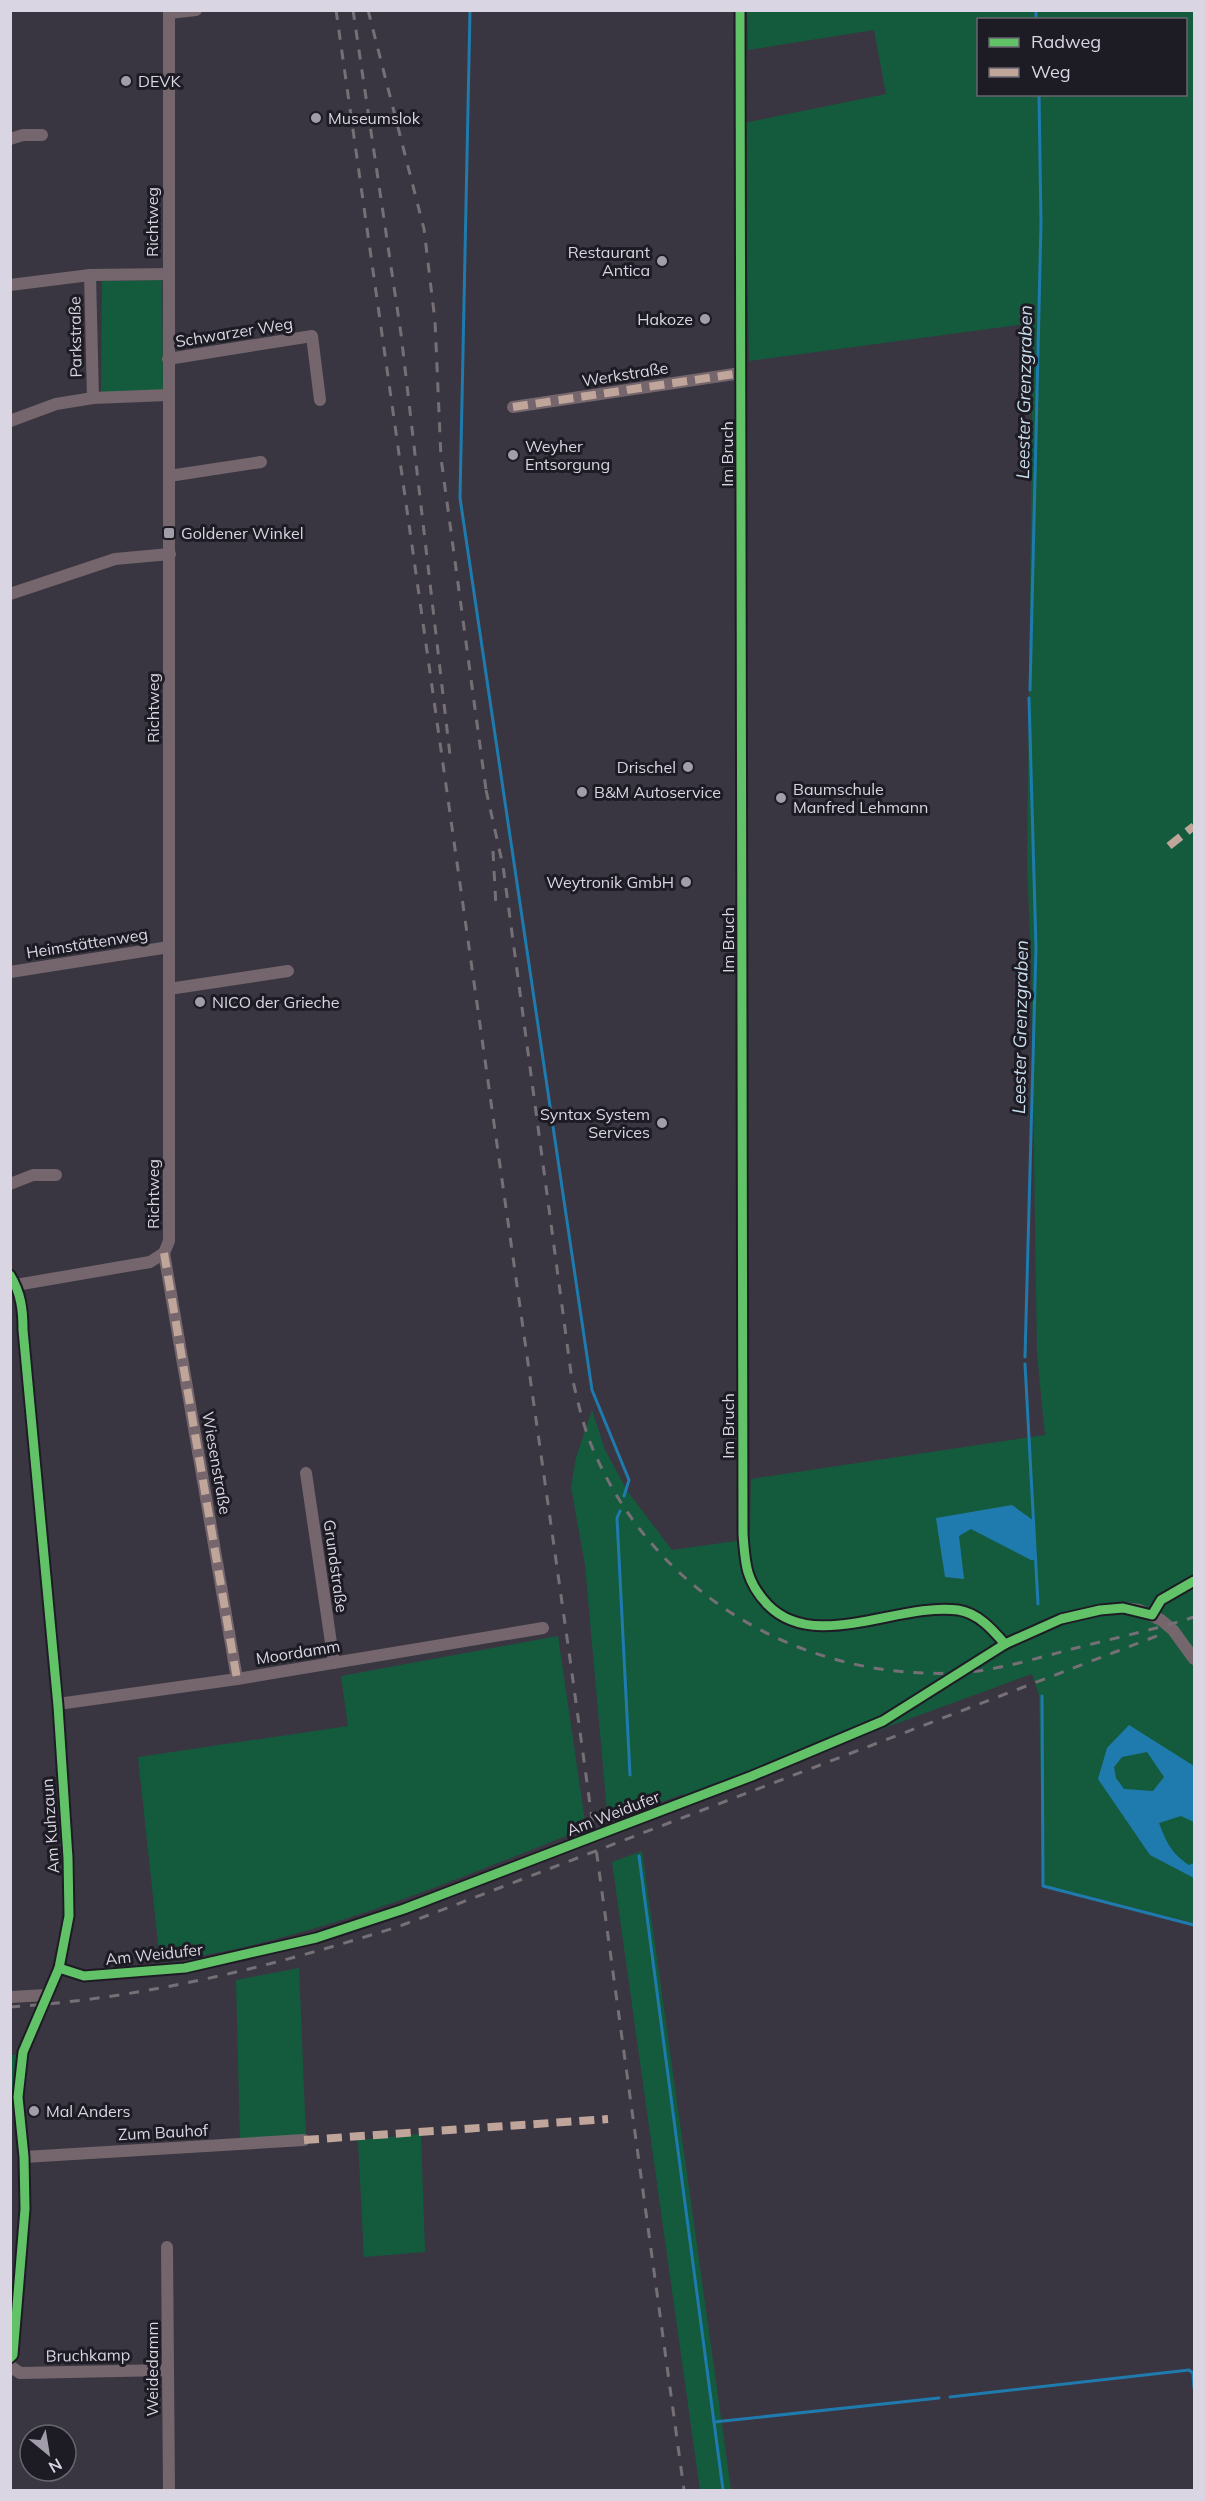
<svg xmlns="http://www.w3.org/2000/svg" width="1205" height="2501" font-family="Mulish,sans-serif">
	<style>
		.green { fill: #145b3e; fill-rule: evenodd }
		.water { fill: #1f7bae; fill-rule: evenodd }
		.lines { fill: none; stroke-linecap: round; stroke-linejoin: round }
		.stream { stroke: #1f7bae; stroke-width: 3 }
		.minor { stroke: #74666c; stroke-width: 12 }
		.rail { stroke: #766f75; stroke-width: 3; stroke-dasharray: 10 10; stroke-linecap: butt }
		.quiet { stroke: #c0a59a; stroke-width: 8; stroke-dasharray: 15 8; stroke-linecap: butt }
		.cycleway-casing { stroke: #1d1b24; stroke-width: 13 }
		.cycleway { stroke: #61c268; stroke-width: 9 }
		.poi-dot { fill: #a19daa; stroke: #1d1b24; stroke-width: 2 }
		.labels { text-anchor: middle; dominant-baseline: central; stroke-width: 6; stroke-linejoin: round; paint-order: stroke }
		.poi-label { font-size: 16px; fill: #d9d5e2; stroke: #1d1b24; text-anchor: start }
		.street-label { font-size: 16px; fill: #d9d5e2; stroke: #1d1b24 }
		.water-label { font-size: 18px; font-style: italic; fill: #cadfee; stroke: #1d1b24 }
	</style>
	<rect width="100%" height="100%" fill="#393641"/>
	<!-- green -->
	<g class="green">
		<path d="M747,11H1194V1923L1043,1885L1039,1695L1032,1674L879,1730L689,1807L683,1794L608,1822L585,1565L571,1487L576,1458L592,1410L605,1450L628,1492L672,1550L750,1539L751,1479L1045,1435L1037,1354L1031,957L1027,866L1033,323L749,361L744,123L886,94L874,30L748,50ZM978,20H1186V94H978Z"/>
		<polygon points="162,280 163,393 101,392 102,281"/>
		<path d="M558,1636L586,1828C450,1882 306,1944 160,1962L138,1757L348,1726L341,1676Z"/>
		<polygon points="642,1851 722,2425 731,2490 700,2490 612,1862"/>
		<polygon points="299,1968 306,2137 240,2141 236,1980"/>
		<polygon points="11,2055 17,2055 11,2121"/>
		<polygon points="421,2134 425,2252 364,2257 358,2140"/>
	</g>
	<!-- water -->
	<g class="water">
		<polygon points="1012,1505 1034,1521 1035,1560 1031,1560 971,1529 959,1536 964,1579 945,1577 936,1518"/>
		<path d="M1129,1725L1194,1766V1822L1181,1816L1159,1823C1166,1842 1172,1854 1189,1865L1194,1863V1878L1150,1855L1098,1779L1107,1748ZM1147,1752L1164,1777L1153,1791L1124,1789L1116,1778L1114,1767L1122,1757Z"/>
	</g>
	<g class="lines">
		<!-- stream -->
		<g class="stream">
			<polyline points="470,10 460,498 592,1390 629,1480 624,1496"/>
			<polyline points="1036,10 1036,20"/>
			<polyline points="1030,690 1041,224 1039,94"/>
			<polyline points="1025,1357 1036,948 1029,698"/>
			<polyline points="1025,1364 1038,1604"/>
			<polyline points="620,1511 617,1518 630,1775"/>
			<polyline points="1042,1696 1043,1886 1194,1925"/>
			<polyline points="639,1856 723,2490"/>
			<polyline points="950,2397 1189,2370 1193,2373 1194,2388"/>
			<polyline points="714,2422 939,2398"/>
		</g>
		<!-- minor -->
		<g class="minor">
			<path d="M740,10L743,1534C745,1564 746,1582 768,1605C815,1653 899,1602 958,1610C978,1613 992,1629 1005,1644"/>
			<polyline points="169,13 196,10"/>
			<polyline points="10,139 23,135 42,135"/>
			<polyline points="90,275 93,398"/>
			<polyline points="10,285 90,275 169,274"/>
			<polyline points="168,359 312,336 320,400"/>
			<polyline points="513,407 741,373"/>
			<polyline points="10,421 56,404 93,398 168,395"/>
			<polyline points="169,476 261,462"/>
			<polyline points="10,594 115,559 170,554"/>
			<polyline points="10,972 169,947"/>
			<polyline points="169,989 288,971"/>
			<polyline points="10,1184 33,1175 56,1175"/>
			<polyline points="164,1253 237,1679"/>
			<path d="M10,1275C21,1293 23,1310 23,1330L58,1706L68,1858L69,1916L59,1968L23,2052L18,2097L24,2157L25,2209L13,2355L10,2358"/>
			<polyline points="10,1286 150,1262 164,1253 169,1241 169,10"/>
			<polyline points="306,1473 334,1663"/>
			<polyline points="1152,1615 1161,1600 1194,1581"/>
			<polyline points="58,1704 237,1679 543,1628"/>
			<polyline points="59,1968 84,1976 185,1968 316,1938 404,1909 752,1776 883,1721 1005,1644 1061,1619 1100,1610 1123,1608 1139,1610 1161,1620 1173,1630 1194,1659"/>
			<polyline points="10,1997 47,1995"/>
			<polyline points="24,2157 304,2140"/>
			<polyline points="167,2247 169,2490"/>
			<polyline points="10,2366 20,2373 168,2370"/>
		</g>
		<!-- rail -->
		<g class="rail">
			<polyline points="336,10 571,1666 684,2490"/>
			<polyline points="353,10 401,334 450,755"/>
			<polyline points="368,10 424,229 435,321 441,458 487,797"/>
			<path d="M486,790L503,866L571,1373C577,1397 582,1423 592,1447C653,1593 800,1680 956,1673C998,1671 1040,1657 1080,1647C1119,1637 1157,1629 1194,1617"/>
			<polyline points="493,851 496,907"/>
			<path d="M10,2007C146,1998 271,1967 400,1926L1162,1634"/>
		</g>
		<!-- quiet -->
		<g class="quiet">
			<polyline points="513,407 741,373"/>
			<polyline points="1169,846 1194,826"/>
			<polyline points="164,1253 237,1679"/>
			<polyline points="304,2140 608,2119"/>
		</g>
		<defs>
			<g id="cycleway">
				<path d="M740,10L743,1534C745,1564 746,1582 768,1605C815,1653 899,1602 958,1610C978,1613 992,1629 1005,1644"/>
				<path d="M10,1275C21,1293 23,1310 23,1330L58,1706L68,1858L69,1916L59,1968L23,2052L18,2097L24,2157L25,2209L13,2355L10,2358"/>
				<polyline points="59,1968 84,1976 185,1968 316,1938 404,1909 618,1827 752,1776 883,1721 1005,1644 1061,1619 1100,1610 1123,1608 1152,1615 1161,1600 1194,1581"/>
			</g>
		</defs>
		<!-- cycleway casing -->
		<use href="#cycleway" class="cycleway-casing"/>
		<!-- cycleway -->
		<use href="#cycleway" class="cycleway"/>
	</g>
	<!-- markers -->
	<g class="poi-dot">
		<circle cx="126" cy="81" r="6"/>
		<circle cx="316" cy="118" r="6"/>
		<circle cx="662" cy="261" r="6"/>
		<circle cx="705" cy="319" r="6"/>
		<circle cx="513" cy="455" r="6"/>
		<rect x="163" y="527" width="12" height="12" rx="3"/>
		<circle cx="688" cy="767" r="6"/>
		<circle cx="582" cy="792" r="6"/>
		<circle cx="781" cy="798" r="6"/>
		<circle cx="686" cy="882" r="6"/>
		<circle cx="200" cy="1002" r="6"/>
		<circle cx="662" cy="1123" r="6"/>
		<circle cx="34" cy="2111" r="6"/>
	</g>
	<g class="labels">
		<!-- poi labels -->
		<g class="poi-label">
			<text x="138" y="81">DEVK</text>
			<text x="328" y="118">Museumslok</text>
			<text x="650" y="252" text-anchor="end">Restaurant<tspan x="650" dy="18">Antica</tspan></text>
			<text x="693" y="319" text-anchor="end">Hakoze</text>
			<text x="525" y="446">Weyher<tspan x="525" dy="18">Entsorgung</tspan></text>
			<text x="181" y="533">Goldener Winkel</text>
			<text x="676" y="767" text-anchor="end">Drischel</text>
			<text x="793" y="789">Baumschule<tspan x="793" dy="18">Manfred Lehmann</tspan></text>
			<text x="594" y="792">B&amp;M Autoservice</text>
			<text x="674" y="882" text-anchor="end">Weytronik GmbH</text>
			<text x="212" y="1002">NICO der Grieche</text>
			<text x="650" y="1114" text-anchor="end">Syntax System<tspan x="650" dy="18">Services</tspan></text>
			<text x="46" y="2111">Mal Anders</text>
		</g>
		<!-- street labels -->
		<g class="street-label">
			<text transform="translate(152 222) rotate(-90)">Richtweg</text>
			<text transform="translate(234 332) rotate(-9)">Schwarzer Weg</text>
			<text transform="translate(75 337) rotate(-91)">Parkstraße</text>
			<text transform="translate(625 374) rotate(-9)">Werkstraße</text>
			<text transform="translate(727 454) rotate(-90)">Im Bruch</text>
			<text transform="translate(153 708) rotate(-90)">Richtweg</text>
			<text transform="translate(728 940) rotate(-90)">Im Bruch</text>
			<text transform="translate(87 943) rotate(-9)">Heimstättenweg</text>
			<text transform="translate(153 1194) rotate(-90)">Richtweg</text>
			<text transform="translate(728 1426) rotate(-90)">Im Bruch</text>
			<text transform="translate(217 1463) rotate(80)">Wiesenstraße</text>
			<text transform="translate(336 1566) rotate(82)">Grundstraße</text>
			<text transform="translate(298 1652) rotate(-9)">Moordamm</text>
			<text transform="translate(613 1813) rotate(-21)">Am Weidufer</text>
			<text transform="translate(50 1826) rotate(-94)">Am Kuhzaun</text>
			<text transform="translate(154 1954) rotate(-6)">Am Weidufer</text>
			<text transform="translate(163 2132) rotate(-3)">Zum Bauhof</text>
			<text transform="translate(88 2355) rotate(-1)">Bruchkamp</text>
			<text transform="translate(152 2369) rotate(-90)">Weidedamm</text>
		</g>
		<!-- water labels -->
		<g class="water-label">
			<text transform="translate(1024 392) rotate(-89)">Leester Grenzgraben</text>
			<text transform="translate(1020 1027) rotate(-89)">Leester Grenzgraben</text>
		</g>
	</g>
	<!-- border -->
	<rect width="1205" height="2501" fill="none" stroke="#d9d5e2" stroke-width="24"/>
	<!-- legend -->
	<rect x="977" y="18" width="210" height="78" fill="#1d1b24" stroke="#686570" stroke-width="1.5"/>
	<rect x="989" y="38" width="30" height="9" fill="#61c268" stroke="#686570" stroke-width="1.5"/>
	<text x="1031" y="48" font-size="18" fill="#d9d5e2">Radweg</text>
	<rect x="989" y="68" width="30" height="9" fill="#c0a59a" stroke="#686570" stroke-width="1.5"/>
	<text x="1031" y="78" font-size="18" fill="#d9d5e2">Weg</text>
	<!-- north arrow -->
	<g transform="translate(48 2453) rotate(150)"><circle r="28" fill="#1d1b24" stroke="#686570" stroke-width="1.5"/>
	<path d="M0-4.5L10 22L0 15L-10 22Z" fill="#a19daa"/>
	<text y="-9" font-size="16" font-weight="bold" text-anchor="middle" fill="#d9d5e2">N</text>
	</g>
</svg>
